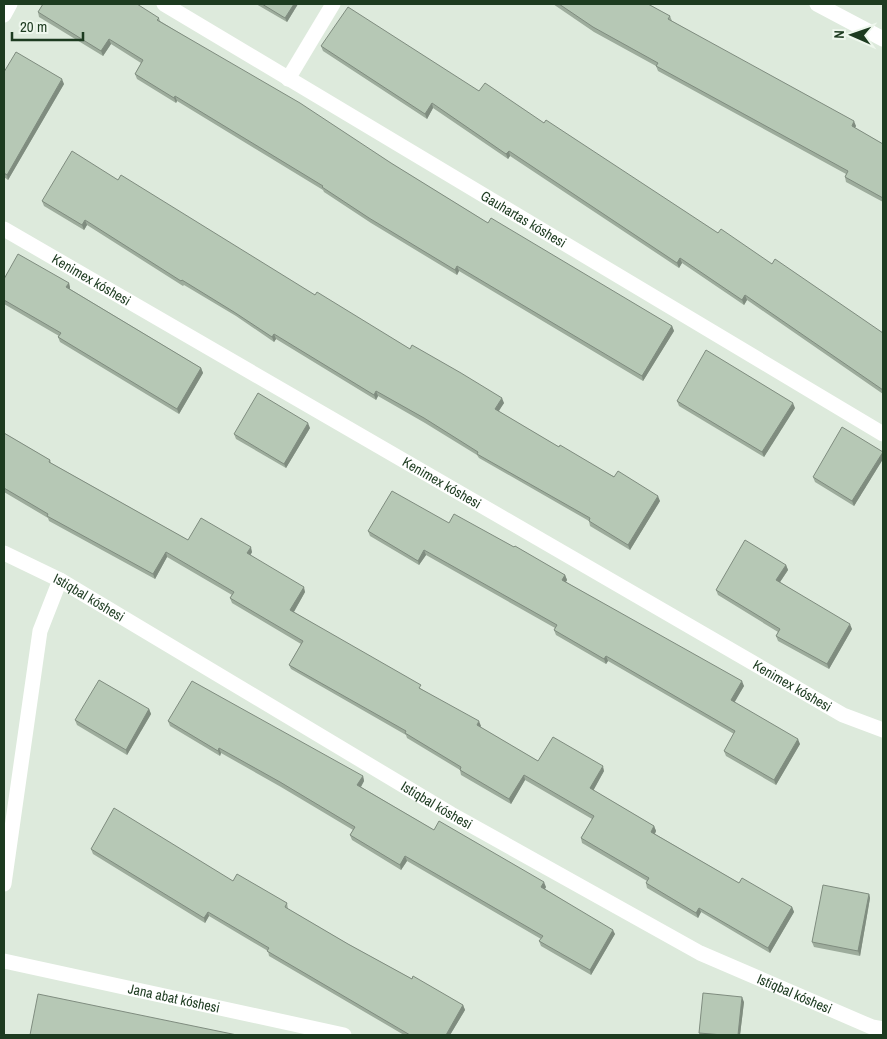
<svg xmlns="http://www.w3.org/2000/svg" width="887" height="1039" font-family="'Archivo Narrow',sans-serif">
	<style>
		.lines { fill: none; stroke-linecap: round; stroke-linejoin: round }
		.street { stroke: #fff; stroke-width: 15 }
		.wall { fill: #9dac9c }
		.shaded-wall { fill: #7f8c7f }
		.building { fill: #b6c8b5; stroke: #7f8c7f }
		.labels { text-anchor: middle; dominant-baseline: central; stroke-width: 4.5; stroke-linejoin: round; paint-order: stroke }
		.street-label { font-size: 14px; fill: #1d3b20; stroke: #eef7ed }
	</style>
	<rect width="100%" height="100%" fill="#ddeadc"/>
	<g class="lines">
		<!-- street -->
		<g class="street">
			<path id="s1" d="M164,4L883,434"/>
			<polyline points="817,4 883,39"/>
			<polyline points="4,15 10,4"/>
			<polyline points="288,79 333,4"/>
			<path id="s2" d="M4,229L843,715L883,730"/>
			<path id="s3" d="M4,553L60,580L451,814L700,953L872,1027L883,1029"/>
			<polyline points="4,884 40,631 60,580"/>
			<path id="s4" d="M4,961L344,1035"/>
		</g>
	</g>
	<!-- wall -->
	<g class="wall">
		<polygon points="256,4 298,4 287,22"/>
		<polygon points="553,4 648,4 670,16 672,21 856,126 855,128 883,144 883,202 846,182 845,177 846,174 658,71 656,66 594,32"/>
		<polygon points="38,12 159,18 160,21 488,223 672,326 674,331 643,381 459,271 457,275 371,223 324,192 323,190 177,101 176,103 137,79 135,74 141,63 111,44 103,56 39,17"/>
		<polygon points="321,46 479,91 544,123 718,233 772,264 883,333 883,394 747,300 744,305 682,263 679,268 510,156 508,159 433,108 427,119 323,51"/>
		<polygon points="4,72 64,84 8,180 4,177"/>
		<polygon points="118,180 315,295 504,403 498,411 559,447 660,501 630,550 590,526 589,521 479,458 477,455 425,423 378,396 376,400 276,339 274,342 236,316 184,285 183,286 87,225 84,230 44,206 42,201"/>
		<polygon points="4,279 69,283 70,288 70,289 201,368 203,373 179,414 60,342 58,337 59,336 4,304"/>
		<polygon points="677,401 795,408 764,457 679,406"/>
		<polygon points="310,428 286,468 236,439 234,434"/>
		<polygon points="4,433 50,460 51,463 188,540 252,552 250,555 305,592 294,612 423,690 481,726 480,727 538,761 604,771 593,790 654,826 656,831 655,834 739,883 792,907 794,912 770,953 701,912 698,918 647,888 646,883 647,881 582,843 581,838 592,819 525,780 511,804 461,775 460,770 407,738 406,735 291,669 289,665 301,644 232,603 230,598 232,595 167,557 155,579 49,521 48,518 4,492"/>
		<polygon points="883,453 883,459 854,506 815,482 813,477"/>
		<polygon points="449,523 514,547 565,575 567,580 566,582 744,686 734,702 800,744 776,785 726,756 724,751 734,734 608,661 606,664 556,635 554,630 555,628 426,555 419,565 370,536 368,531"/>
		<polygon points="786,565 788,570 780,582 852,629 829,669 778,641 776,636 778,632 718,595 716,590"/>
		<polygon points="149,709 151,714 127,755 77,725 75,720"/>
		<polygon points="168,721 363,776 364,781 361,787 434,830 546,887 545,889 615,934 591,975 541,946 539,941 541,939 407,861 401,870 352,840 350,835 353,830 281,787 221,753 220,756 170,726"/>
		<polygon points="91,849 233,881 287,903 288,909 348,944 412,979 463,1005 465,1010 450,1035 404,1035 269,956 268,951 209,916 205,923 93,854"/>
		<polygon points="869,894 870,898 860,956 814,947 812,942"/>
		<polygon points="744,1002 740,1035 700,1035 699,1033"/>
	</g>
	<!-- shaded-wall -->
	<g class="shaded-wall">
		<polygon points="294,4 298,4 287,22 285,18"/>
		<polygon points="109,39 111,44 103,56 101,51"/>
		<polygon points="62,79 64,84 8,180 7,175"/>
		<polygon points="175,96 177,101 176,103 174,98"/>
		<polygon points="432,103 433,108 427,119 425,114"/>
		<polygon points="854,121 856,126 853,131 852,126"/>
		<polygon points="509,151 510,156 508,159 506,154"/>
		<polygon points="85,220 87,225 84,230 82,225"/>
		<polygon points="680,258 682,263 679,268 677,263"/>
		<polygon points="457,266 459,271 457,275 455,270"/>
		<polygon points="69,283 70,288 68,292 66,287"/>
		<polygon points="745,295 747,300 744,305 742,300"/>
		<polygon points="672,326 674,331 643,381 642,376"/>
		<polygon points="274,334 276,339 274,342 272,337"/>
		<polygon points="201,368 203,373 179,414 177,409"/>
		<polygon points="376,391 378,396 376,400 374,395"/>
		<polygon points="502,398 504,403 497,414 495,409"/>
		<polygon points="793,403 795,408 764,457 762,452"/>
		<polygon points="308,423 310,428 286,468 284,464"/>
		<polygon points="883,452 883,459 854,506 852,501"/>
		<polygon points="658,496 660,501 630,550 628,545"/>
		<polygon points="251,547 252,552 249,558 247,553"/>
		<polygon points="424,550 426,555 419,565 418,561"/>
		<polygon points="166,552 167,557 155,579 153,574"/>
		<polygon points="786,565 788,570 778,585 776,580"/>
		<polygon points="565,575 567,580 564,585 562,580"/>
		<polygon points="304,587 305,592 292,615 290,610"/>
		<polygon points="850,624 852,629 829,669 827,664"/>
		<polygon points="606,656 608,661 606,664 604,659"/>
		<polygon points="742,681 744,686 733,705 731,700"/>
		<polygon points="149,709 151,714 127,755 126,750"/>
		<polygon points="479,721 481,726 478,730 477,725"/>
		<polygon points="798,739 800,744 776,785 774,780"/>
		<polygon points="219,748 221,753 220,756 218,751"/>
		<polygon points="603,766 604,771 592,793 590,788"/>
		<polygon points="524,775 525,780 511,804 509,799"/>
		<polygon points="363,776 364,781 359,790 357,785"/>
		<polygon points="654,826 656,831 653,837 651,832"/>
		<polygon points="405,856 407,861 401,870 400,865"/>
		<polygon points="544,882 546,887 543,892 541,887"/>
		<polygon points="869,894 870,898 860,956 858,951"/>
		<polygon points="792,907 794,912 770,953 768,948"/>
		<polygon points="699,908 701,912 698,918 696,913"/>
		<polygon points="208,912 209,916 205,923 204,918"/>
		<polygon points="613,930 615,934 591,975 590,970"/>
		<polygon points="742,997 744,1002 740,1035 738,1035"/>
		<polygon points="463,1005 465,1010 450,1035 446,1035"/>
	</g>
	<!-- building -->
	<g class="building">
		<polygon points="43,4 137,4 159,18 157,20 300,103 391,163 488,223 491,218 672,326 642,376 457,266 455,270 369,218 322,187 323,186 175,96 174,98 135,74 143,60 109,39 101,51 38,12"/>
		<polygon points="262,4 294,4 285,18"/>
		<polygon points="559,4 648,4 670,16 668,19 854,121 852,126 883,144 883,198 845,177 848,171 656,66 658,63 593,27"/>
		<polygon points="348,7 479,91 485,83 544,123 546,120 718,233 721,229 772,264 775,259 883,333 883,390 745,295 742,300 680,258 677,263 509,151 506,154 432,103 425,114 321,46"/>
		<polygon points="16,52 62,79 7,175 4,173 4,72"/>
		<polygon points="72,151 118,180 121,175 315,295 317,292 410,349 412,345 461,373 502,398 495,409 559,447 560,445 614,477 618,471 658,496 628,545 589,521 590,518 477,454 478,452 424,418 376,391 374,395 274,334 272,337 234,312 182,280 181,281 85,220 82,225 42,201"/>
		<polygon points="18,254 69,283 66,287 201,368 177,409 58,337 61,333 4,300 4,279"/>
		<polygon points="706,350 793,403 762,452 677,401"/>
		<polygon points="258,393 308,423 284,464 234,434"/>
		<polygon points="842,427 883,452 852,501 813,477"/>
		<polygon points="4,433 50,460 49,462 188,540 201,518 251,547 247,553 304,587 290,610 421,685 419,688 479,721 477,725 538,761 553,737 603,766 590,788 654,826 651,832 739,883 742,878 792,907 768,948 699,908 696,913 646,883 649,878 581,838 594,816 524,775 509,799 460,770 461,767 405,733 406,731 289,665 303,641 230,598 234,592 166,552 153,574 47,516 48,514 4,488"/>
		<polygon points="392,491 449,523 454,514 514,547 515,546 565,575 562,580 742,681 731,700 798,739 774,780 724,751 735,731 606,656 604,659 554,630 557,625 424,550 418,561 368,531"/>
		<polygon points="745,540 786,565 776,580 850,624 827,664 776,636 780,629 716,590"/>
		<polygon points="99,680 149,709 126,750 75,720"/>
		<polygon points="192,681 363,776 357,785 434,830 439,821 544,882 541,887 613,930 590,970 539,941 543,936 405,856 400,865 350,835 355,827 280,782 219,748 218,751 168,721"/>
		<polygon points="114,808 233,881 237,874 287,903 285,907 348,944 412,979 413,976 463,1005 446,1035 410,1035 267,951 269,948 208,912 204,918 91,849"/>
		<polygon points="823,885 869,894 858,951 812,942"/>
		<polygon points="703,993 742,997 738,1035 723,1035 699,1033"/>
		<polygon points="38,994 237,1035 30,1035"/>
	</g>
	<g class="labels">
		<!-- street labels -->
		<g class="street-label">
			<text stroke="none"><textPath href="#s1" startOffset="419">Gauhartas kóshesi</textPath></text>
			<text stroke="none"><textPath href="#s2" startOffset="101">Kenimex kóshesi</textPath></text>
			<text stroke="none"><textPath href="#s2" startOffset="506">Kenimex kóshesi</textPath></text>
			<text stroke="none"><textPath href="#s3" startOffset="96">Istiqbal kóshesi</textPath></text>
			<text stroke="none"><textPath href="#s2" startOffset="911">Kenimex kóshesi</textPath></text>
			<text stroke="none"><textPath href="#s3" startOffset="501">Istiqbal kóshesi</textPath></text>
			<text stroke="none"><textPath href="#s3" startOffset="906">Istiqbal kóshesi</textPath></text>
			<text stroke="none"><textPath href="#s4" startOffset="174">Jana abat kóshesi</textPath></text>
		</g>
	</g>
	<!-- border -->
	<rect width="887" height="1039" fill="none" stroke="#1d3b20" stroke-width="10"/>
	<!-- north arrow -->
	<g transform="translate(852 35) rotate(272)" stroke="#eef7ed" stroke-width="4" paint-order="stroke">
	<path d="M0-4L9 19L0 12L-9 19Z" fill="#1d3b20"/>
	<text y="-8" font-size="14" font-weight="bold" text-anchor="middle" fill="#1d3b20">N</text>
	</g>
	<!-- scale -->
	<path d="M12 32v8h71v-8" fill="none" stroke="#1d3b20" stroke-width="2.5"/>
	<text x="20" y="32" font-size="15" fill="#1d3b20" stroke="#eef7ed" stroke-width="4" paint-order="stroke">20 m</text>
</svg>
